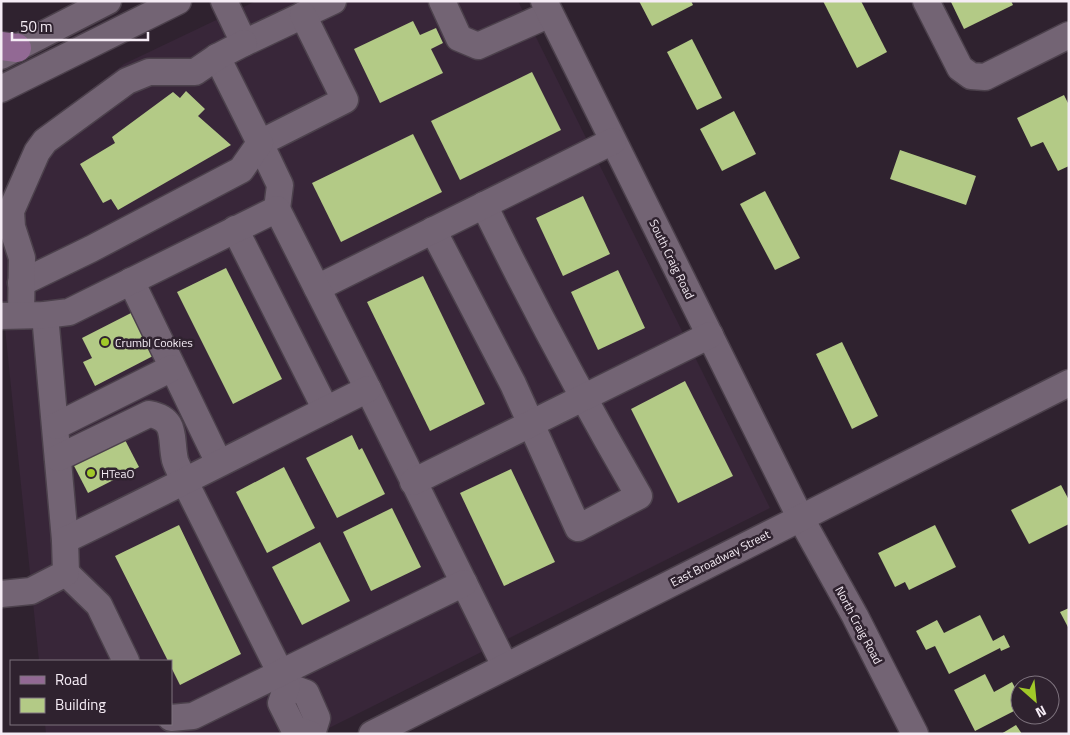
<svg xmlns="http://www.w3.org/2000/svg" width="1070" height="735" font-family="'Titillium Web',sans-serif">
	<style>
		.built { fill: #382639 }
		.building { fill: #b3ca86 }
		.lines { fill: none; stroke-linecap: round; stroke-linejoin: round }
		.minor-casing { stroke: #4c414c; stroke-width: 29 }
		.major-casing { stroke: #4c414c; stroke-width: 30 }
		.minor { stroke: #736474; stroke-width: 26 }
		.major { stroke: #926994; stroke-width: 28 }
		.poi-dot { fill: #a1c929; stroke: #2f222f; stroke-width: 2 }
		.labels { text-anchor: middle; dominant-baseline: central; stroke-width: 5; stroke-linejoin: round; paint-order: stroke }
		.street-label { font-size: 12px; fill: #f5ecf5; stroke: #2f222f }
		.poi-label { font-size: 12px; fill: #f5ecf5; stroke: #2f222f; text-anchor: start }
	</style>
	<rect width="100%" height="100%" fill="#2f222f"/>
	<!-- built -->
	<polygon class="built" points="256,1 518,1 770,508 317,734 46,734 45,724 171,724 171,661 39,661 1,289 1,197 28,138 124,64"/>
	<!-- building -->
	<g class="building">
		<polygon points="639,1 691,1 693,5 652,26"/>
		<polygon points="823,1 861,1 887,52 857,68"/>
		<polygon points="953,1 1011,1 1013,5 964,29 951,2"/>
		<polygon points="413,21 420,35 436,28 443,43 431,49 443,73 380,103 354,49"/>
		<polygon points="692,39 722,98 697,110 667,52"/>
		<polygon points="532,72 561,130 460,180 431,121"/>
		<polygon points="186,91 205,109 198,116 231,145 118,210 111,199 103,203 80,164 115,143 112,137 173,92 180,98"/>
		<polygon points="1064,95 1069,105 1069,166 1058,171 1043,142 1031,147 1017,118"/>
		<polygon points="734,111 756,154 722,171 700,129"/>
		<polygon points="413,134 442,192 341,242 312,183"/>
		<polygon points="900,150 976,176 966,205 890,179"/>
		<polygon points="765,191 800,258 775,270 740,204"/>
		<polygon points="583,196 610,254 563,276 536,218"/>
		<polygon points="226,268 282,379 233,404 177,292"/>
		<polygon points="618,270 645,328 598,350 571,292"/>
		<polygon points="423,276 485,404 430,431 367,302"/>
		<polygon points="131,313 153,356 95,386 83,362 92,358 82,338"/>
		<polygon points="842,342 878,416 852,429 816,354"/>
		<polygon points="685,381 733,476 678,503 631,409"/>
		<polygon points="352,435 359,450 362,448 385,494 337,518 306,458"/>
		<polygon points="123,436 139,467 88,493 72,462"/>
		<polygon points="284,467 315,528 267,553 236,492"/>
		<polygon points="511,469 555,562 504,586 460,493"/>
		<polygon points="1061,485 1069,500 1069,524 1029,544 1011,510"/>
		<polygon points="392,508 421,567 371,591 343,532"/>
		<polygon points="179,525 241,654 180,685 171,667 171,661 168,661 115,556"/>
		<polygon points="935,525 956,567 909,590 905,582 895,587 878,553"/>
		<polygon points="320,542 350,601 302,625 272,567"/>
		<polygon points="1069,608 1069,629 1060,612"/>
		<polygon points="980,615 993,641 1004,635 1010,647 1001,651 1000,648 949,674 935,646 926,650 916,631 937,620 944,633"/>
		<polygon points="985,674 994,692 1012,682 1020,697 1020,708 975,731 954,690"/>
		<polygon points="1016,725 1022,734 1001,734"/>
	</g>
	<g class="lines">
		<defs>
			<g id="minor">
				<polyline points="224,1 244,43 333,1"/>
				<polyline points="442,1 459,38 478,46 550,14"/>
				<polyline points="544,1 800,517 855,616 915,734"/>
				<polyline points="926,1 960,68 971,76 985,77 1069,35"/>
				<polyline points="1,56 108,1"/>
				<polyline points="1,89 178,1"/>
				<polyline points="277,209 280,185 260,143 345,100 303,15"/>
				<polyline points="235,229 326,410"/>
				<path d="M433,230L513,384L578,528L639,496C584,401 532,304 484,205"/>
				<polyline points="131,281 219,463"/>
				<polyline points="21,283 91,249 241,170 260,143 217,57"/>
				<polyline points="317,288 613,141"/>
				<polyline points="21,315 22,258 12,227 11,211 37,152 45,141 127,81 149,72 195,72 217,57 244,43"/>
				<polyline points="45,315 65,540"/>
				<polyline points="1,316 45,315 69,312 277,209 368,389 505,666"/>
				<polyline points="56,426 172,368"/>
				<path d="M58,458L149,414C178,419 170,438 175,460C177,467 182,475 185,482L287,686L306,693L317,718L312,734"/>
				<polyline points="413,482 710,335"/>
				<polyline points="66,573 99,605 126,661"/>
				<path d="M1,594L31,591L66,573L65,540C167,491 267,439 368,389"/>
				<polyline points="287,686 281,703 294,729 310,734"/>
				<polyline points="171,718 193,716 464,583"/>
				<polyline points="372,734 1069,383"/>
			</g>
			<polyline id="major" points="1,46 17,48"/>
		</defs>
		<!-- minor casing -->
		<use href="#minor" class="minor-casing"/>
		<!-- major casing -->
		<use href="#major" class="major-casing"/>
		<!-- minor -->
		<use href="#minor" class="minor"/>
		<!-- major -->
		<use href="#major" class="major"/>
	</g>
	<!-- markers -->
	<g class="poi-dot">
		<circle cx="105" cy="342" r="5"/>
		<circle cx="91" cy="473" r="5"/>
	</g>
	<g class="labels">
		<!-- street labels -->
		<g class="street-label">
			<text transform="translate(672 259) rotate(64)">South Craig Road</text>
			<text transform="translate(720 558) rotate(-27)">East Broadway Street</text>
			<text transform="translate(859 625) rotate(62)">North Craig Road</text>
		</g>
		<!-- poi labels -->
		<g class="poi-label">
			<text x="115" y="342">Crumbl Cookies</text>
			<text x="101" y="473">HTeaO</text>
		</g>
	</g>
	<!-- border -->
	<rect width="1070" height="735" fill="none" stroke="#f5ecf5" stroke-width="5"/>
	<!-- legend -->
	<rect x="10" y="660" width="162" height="65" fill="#2f222f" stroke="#7e737e"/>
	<rect x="20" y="676" width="25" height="8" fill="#926994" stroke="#7e737e"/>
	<text x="55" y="685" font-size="15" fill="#f5ecf5">Road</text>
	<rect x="20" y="698" width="25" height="15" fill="#b3ca86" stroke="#7e737e"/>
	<text x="55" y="710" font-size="15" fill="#f5ecf5">Building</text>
	<!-- north arrow -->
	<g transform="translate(1035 700) rotate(153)"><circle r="24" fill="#2f222f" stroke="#7e737e"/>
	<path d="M0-4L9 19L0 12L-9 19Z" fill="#a1c929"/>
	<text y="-8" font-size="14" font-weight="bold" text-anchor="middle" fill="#f5ecf5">N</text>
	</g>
	<!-- scale -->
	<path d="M12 32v8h136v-8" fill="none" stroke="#f5ecf5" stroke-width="2.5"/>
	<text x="20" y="32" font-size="15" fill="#f5ecf5" stroke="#2f222f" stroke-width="4" paint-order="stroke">50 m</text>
</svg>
